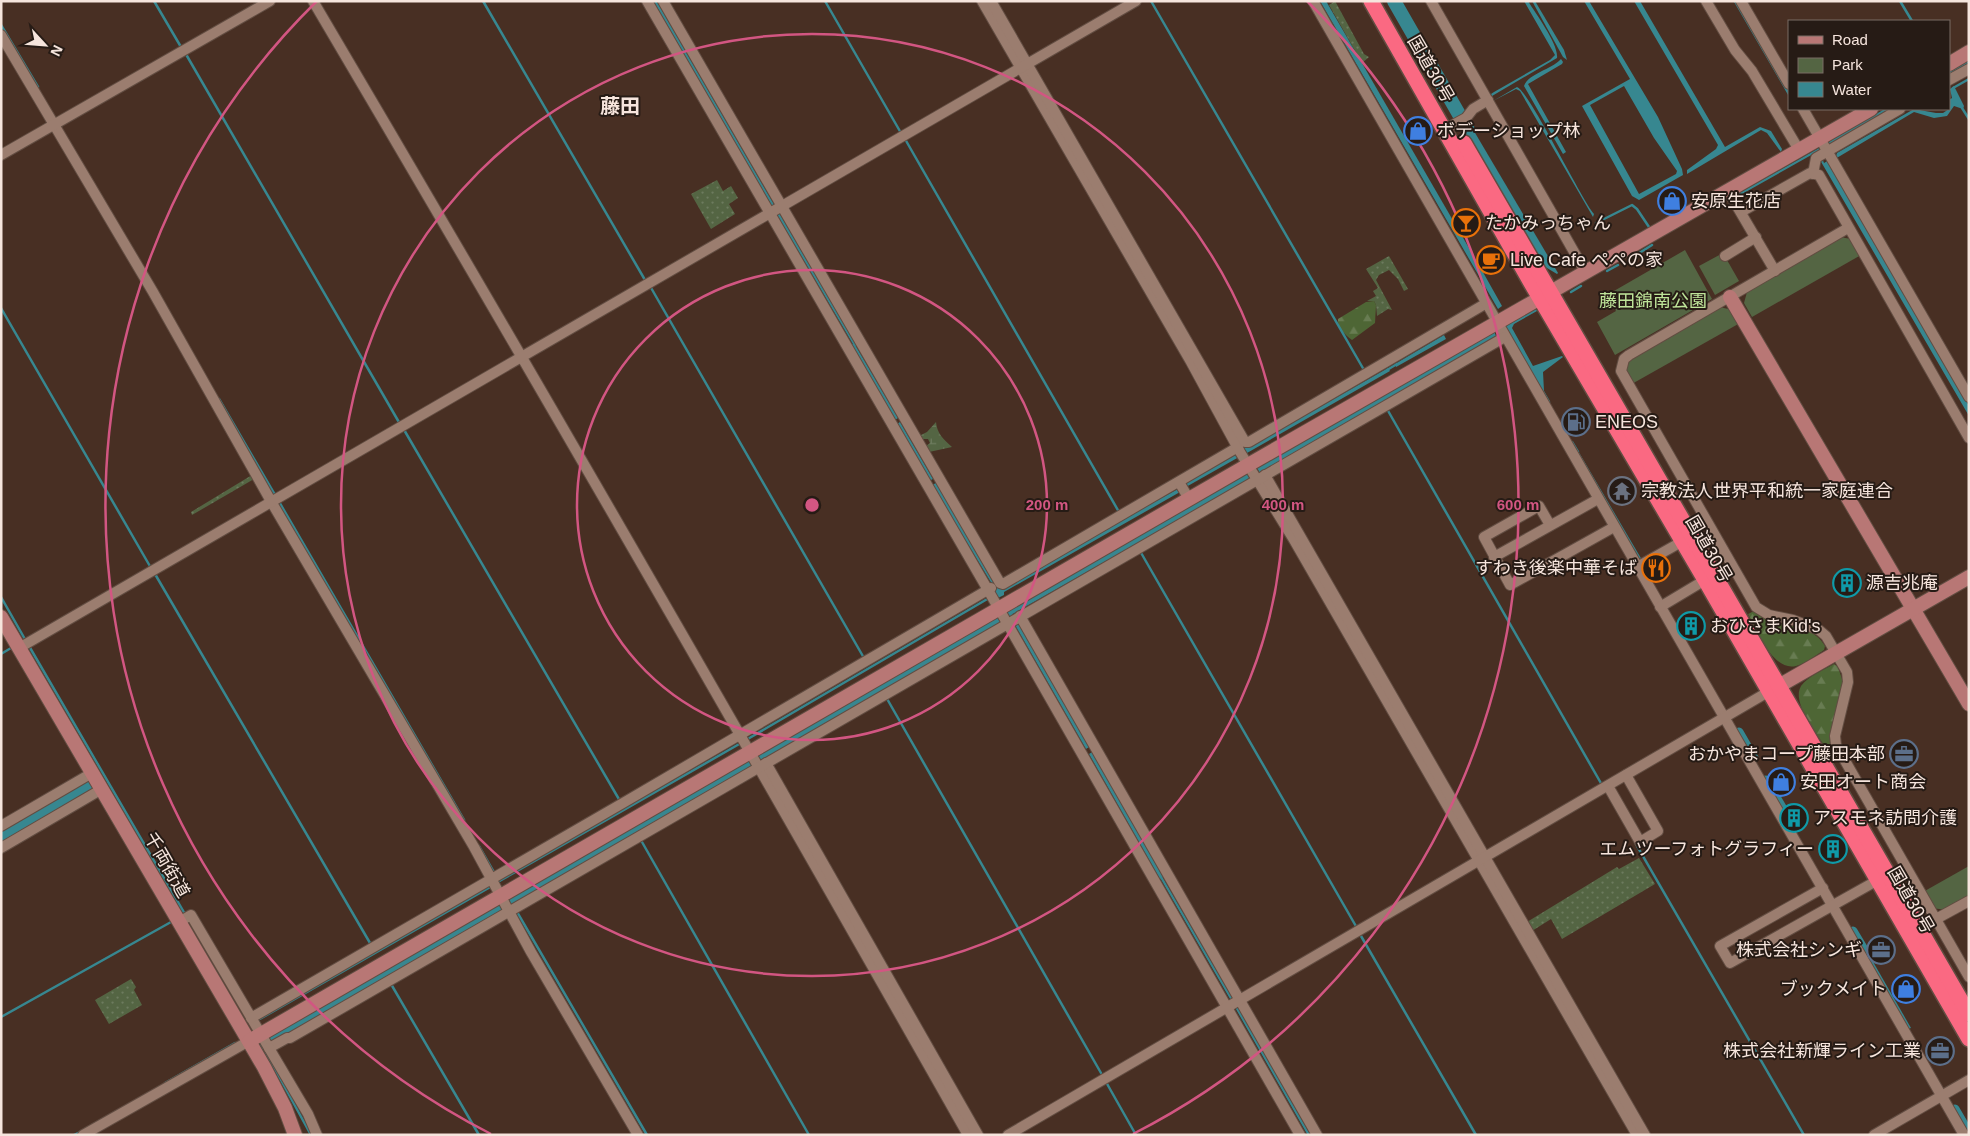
<svg xmlns="http://www.w3.org/2000/svg" width="1970" height="1136" font-family="Arial,'Noto Sans JP',sans-serif">
	<style>
		.grass { fill: url(#grass-dots) }
		.forest { fill: url(#forest-firs) }
		.wetland { fill: url(#wetland-marsh) }
		.park { fill: #546543 }
		.water { fill: #378790; fill-rule: evenodd }
		.lines { fill: none; stroke-linecap: round; stroke-linejoin: round }
		.stream { stroke: #378790; stroke-width: 2.5 }
		.canal { stroke: #378790; stroke-width: 9 }
		.river { stroke: #378790; stroke-width: 14 }
		.street-casing { stroke: #624d42; stroke-width: 12 }
		.secondary-casing { stroke: #624d42; stroke-width: 16 }
		.highway-casing { stroke: #624d42; stroke-width: 18 }
		.street { stroke: #9b7d6f; stroke-width: 10 }
		.secondary { stroke: #b87775; stroke-width: 14 }
		.highway { stroke: #fa6982; stroke-width: 15 }
		.ring { fill: none; stroke: #d25682; stroke-width: 2.5 }
		.labels { text-anchor: middle; dominant-baseline: central; stroke-width: 4; stroke-linejoin: round; paint-order: stroke }
		.street-label { font-size: 18px; fill: #f6e5dd; stroke: #261b15 }
		.poi-label { font-size: 18px; fill: #f6e5dd; stroke: #261b15; text-anchor: start }
		.park-label { font-size: 18px; fill: #bee499; stroke: #261b15 }
		.quarter-label { font-size: 20px; font-weight: bold; fill: #f6e5dd; stroke: #261b15 }
		.centre { fill: #d25682; stroke: #261b15; stroke-width: 2.5 }
		.ring-label { font-size: 15px; text-anchor: middle; font-weight: bold; fill: #d25682; stroke: #261b15; stroke-width: 4; stroke-linejoin: round; paint-order: stroke }
	</style>
	<defs>
		<pattern id="grass-dots" width="8" height="8" patternUnits="userSpaceOnUse" patternTransform="scale(1.25)"><rect width="8" height="8" fill="#546543"/><path d="M2 2h.1M6 6h.1" fill="none" stroke="#6d7b5e" stroke-width="1.8" stroke-linecap="round"/></pattern>
		<pattern id="forest-firs" width="22" height="20" patternUnits="userSpaceOnUse" patternTransform="scale(1.25)"><rect width="22" height="20" fill="#4e6635"/><path d="M5 1l3.5 6h-7zM16 11l3.5 6h-7z" fill="#687c52"/></pattern>
		<pattern id="wetland-marsh" width="20" height="14" patternUnits="userSpaceOnUse" patternTransform="scale(1.25)"><rect width="20" height="14" fill="#546543"/><path d="M1 5h8M5 5V1M11 12h8M15 12V8" fill="none" stroke="#6d7b5e"/></pattern>
	</defs>
	<rect width="100%" height="100%" fill="#482f23"/>
	<!-- grass -->
	<g class="grass">
		<polygon points="1335,1 1364,54 1369,57 1362,63 1329,5"/>
		<polygon points="717,180 723,191 731,186 738,198 729,204 735,214 711,229 691,194"/>
		<polygon points="1389,256 1408,289 1404,291 1398,279 1389,270 1379,275 1376,280 1392,310 1388,309 1377,316 1376,305 1374,301 1367,301 1376,296 1373,291 1378,288 1366,269"/>
		<polygon points="252,475 254,479 192,515 191,512"/>
		<polygon points="1639,858 1655,884 1562,939 1551,919 1532,931 1527,922 1617,867 1619,869"/>
		<polygon points="131,979 136,987 134,990 142,1005 109,1024 95,1000"/>
	</g>
	<!-- forest -->
	<g class="forest">
		<path d="M1374,301L1376,305L1375,323L1352,340C1345,335 1337,327 1338,319L1366,302Z"/>
		<path d="M1754,611C1758,614 1763,618 1767,620C1788,627 1813,625 1825,646L1824,650C1816,655 1806,663 1796,666C1773,672 1757,630 1748,614Z"/>
		<path d="M1834,664L1838,667L1843,682L1830,740L1831,745L1826,748C1817,734 1791,702 1801,686C1808,676 1824,670 1834,664Z"/>
	</g>
	<!-- wetland -->
	<path class="wetland" d="M936,422C937,433 943,439 952,447L929,452L926,446L930,443L928,439H921L919,436L927,432Z"/>
	<!-- park -->
	<g class="park">
		<polygon points="1840,237 1851,239 1861,255 1752,317 1744,303 1747,292"/>
		<polygon points="1685,250 1712,299 1615,355 1597,322 1616,311 1607,295"/>
		<polygon points="1723,253 1739,281 1715,295 1699,266"/>
		<polygon points="1720,307 1732,310 1740,323 1630,385 1623,372 1627,360"/>
		<polygon points="1969,866 1969,897 1946,910 1932,908 1923,892"/>
	</g>
	<!-- water -->
	<g class="water">
		<polygon points="1320,1 1326,1 1484,274 1502,306 1498,309"/>
		<path d="M1524,1H1528C1536,14 1559,45 1557,58L1492,96L1491,94L1494,92L1550,60L1555,55Z"/>
		<polygon points="1532,1 1535,1 1564,50 1567,60 1563,57"/>
		<path d="M1584,1H1589L1658,117L1682,169L1683,175L1639,200L1632,196L1582,106L1630,79ZM1624,86L1654,138L1677,171L1676,174L1639,194L1590,105Z"/>
		<polygon points="1634,1 1640,1 1725,147 1760,127 1771,131 1782,149 1781,152 1767,133 1761,130 1687,174 1687,170 1716,149 1718,145"/>
		<path d="M1561,59L1563,62L1562,64L1528,84L1566,152L1563,154L1524,86C1529,73 1551,70 1561,59Z"/>
		<polygon points="1954,86 1964,106 1963,109 1954,106 1947,116 1934,118 1914,112 1835,159 1837,153 1914,109 1936,113 1943,113 1949,109 1949,100 1952,98 1950,89"/>
		<path d="M1517,87C1529,91 1579,195 1594,214L1593,217L1520,91L1516,89L1493,101Z"/>
		<polygon points="1468,121 1558,273 1557,274 1542,265 1460,125"/>
		<polygon points="1821,147 1822,149 1735,198 1734,196"/>
		<polygon points="1822,158 1824,163 1829,160 1969,406 1969,416 1820,160"/>
		<polygon points="1536,309 1537,311 1514,324 1512,328 1533,366 1562,356 1563,357 1543,372 1544,391 1542,392 1505,325"/>
		<polygon points="1494,331 1496,336 1260,473 1257,468"/>
		<polygon points="1444,335 1446,339 1396,367 1395,364"/>
		<polygon points="854,343 898,418 895,420 851,345"/>
		<polygon points="1388,368 1390,371 1247,453 1242,446 1244,445 1248,448"/>
		<polygon points="900,422 933,479 929,481 897,424"/>
		<polygon points="1577,449 1642,560 1639,562 1576,450"/>
		<polygon points="1237,454 1239,457 1186,487 1185,484"/>
		<polygon points="1249,472 1251,479 1009,616 1007,613 1008,611"/>
		<polygon points="936,483 995,582 992,584 932,485"/>
		<polygon points="1178,489 1180,492 1004,592 1004,595 998,598 994,591 998,587"/>
		<polygon points="1018,623 1089,747 1086,749 1015,625"/>
		<polygon points="1092,752 1163,877 1160,879 1089,754"/>
		<polygon points="1864,946 1911,1028 1908,1029 1861,947"/>
	</g>
	<g class="lines">
		<!-- stream -->
		<g class="stream">
			<polyline points="154,1 181,47"/>
			<polyline points="483,1 645,280"/>
			<polyline points="655,1 774,207"/>
			<polyline points="825,1 901,133"/>
			<polyline points="1151,1 1364,370"/>
			<polyline points="1735,1 1789,94"/>
			<polyline points="1900,1 1912,21"/>
			<polyline points="1,25 38,87"/>
			<polyline points="187,56 400,424"/>
			<polyline points="1949,73 1969,61"/>
			<polyline points="1953,88 1969,79"/>
			<polyline points="1962,108 1969,119"/>
			<polyline points="905,139 1119,512"/>
			<polyline points="1826,145 1887,109"/>
			<polyline points="777,212 855,345"/>
			<polyline points="1596,223 1632,205 1637,209 1649,227"/>
			<polyline points="1636,255 1652,245"/>
			<polyline points="1607,271 1618,265"/>
			<polyline points="650,286 864,658"/>
			<polyline points="1571,292 1581,286"/>
			<polyline points="1,308 151,568"/>
			<polyline points="1387,370 1397,364"/>
			<polyline points="1542,390 1549,402"/>
			<polyline points="219,399 275,495"/>
			<polyline points="1387,409 1602,785"/>
			<polyline points="403,428 620,801"/>
			<polyline points="1572,442 1578,452"/>
			<polyline points="278,500 464,820"/>
			<polyline points="1140,551 1357,928"/>
			<polyline points="155,574 370,943"/>
			<polyline points="1,597 26,641"/>
			<polyline points="29,646 186,916"/>
			<polyline points="1,654 11,648"/>
			<polyline points="886,697 1101,1073"/>
			<polyline points="746,740 989,598"/>
			<polyline points="642,842 809,1135"/>
			<polyline points="1636,844 1804,1135"/>
			<polyline points="479,846 495,874"/>
			<polyline points="1161,877 1232,1000"/>
			<polyline points="496,883 741,743"/>
			<polyline points="517,912 647,1135"/>
			<polyline points="1361,936 1476,1135"/>
			<polyline points="391,984 479,1135"/>
			<polyline points="1235,1005 1309,1135"/>
			<polyline points="1,1017 171,922"/>
			<polyline points="258,1020 492,886"/>
			<polyline points="264,1049 311,1135"/>
			<polyline points="1106,1082 1136,1135"/>
			<polyline points="165,1083 235,1043"/>
			<polyline points="74,1135 82,1131"/>
		</g>
		<!-- canal -->
		<g class="canal">
			<polyline points="1739,732 1754,758"/>
			<polyline points="1766,780 1786,814"/>
			<polyline points="1853,931 1868,956"/>
			<polyline points="262,1045 1008,614"/>
			<polyline points="1955,1109 1969,1133"/>
		</g>
		<!-- river -->
		<g class="river">
			<polyline points="1394,1 1468,130"/>
			<polyline points="1,836 90,784"/>
		</g>
		<defs>
			<g id="street">
				<path d="M313,1C535,377 753,755 968,1135"/>
				<polyline points="647,1 999,609 1300,1135"/>
				<polyline points="663,1 1000,583 1003,584 1238,447"/>
				<polyline points="982,1 1191,362 1240,452 1294,540 1637,1135"/>
				<polyline points="991,1 1245,442 1249,442 1485,304"/>
				<polyline points="1313,1 1964,1135"/>
				<polyline points="1431,1 1586,273"/>
				<polyline points="1706,1 1735,50 1752,71 1799,150"/>
				<polyline points="1741,1 1789,84"/>
				<polyline points="1,35 153,292 272,503 474,847 531,952 638,1135"/>
				<polyline points="1949,80 1969,69"/>
				<polyline points="1803,109 1969,397"/>
				<polyline points="1453,125 1466,118 1473,109 1488,100"/>
				<polyline points="1,155 270,1"/>
				<polyline points="1813,174 1816,158 1900,109"/>
				<polyline points="1728,191 1775,271"/>
				<polyline points="1741,212 1810,173 1819,175 1969,438"/>
				<polyline points="1848,228 1629,355 1624,359 1621,371 1756,607 1769,615 1793,620 1819,630 1826,636 1847,672 1848,682 1835,736 1836,745 1969,977"/>
				<polyline points="1725,256 1756,237"/>
				<polyline points="1265,475 1645,1135"/>
				<polyline points="1179,482 1189,499"/>
				<polyline points="1550,525 1539,506 1484,537 1510,585 1614,527"/>
				<polyline points="1494,557 1598,499"/>
				<polyline points="1637,567 1683,541"/>
				<polyline points="1660,607 1705,580"/>
				<polyline points="1020,616 1317,1135"/>
				<polyline points="19,648 1136,1"/>
				<polyline points="766,763 978,1135"/>
				<polyline points="1608,786 1640,842 1658,831 1626,775"/>
				<polyline points="1,826 92,773"/>
				<polyline points="1,848 102,789"/>
				<polyline points="1823,888 1720,946 1730,963 1878,880"/>
				<polyline points="1936,919 1969,901"/>
				<path d="M179,922L191,915L269,1048L287,1038H290C696,806 1098,568 1505,337"/>
				<polyline points="251,1018 623,803 991,588"/>
				<polyline points="269,1048 308,1114 317,1135"/>
				<polyline points="83,1135 249,1041"/>
				<polyline points="1008,1135 1768,692"/>
				<polyline points="1874,1135 1969,1080"/>
			</g>
			<g id="secondary">
				<polyline points="1949,64 1969,52"/>
				<polyline points="1730,297 1969,704"/>
				<polyline points="1,617 264,1067 285,1108 295,1135"/>
				<polyline points="1770,691 1969,577"/>
				<polyline points="249,1041 1248,465 1871,109"/>
			</g>
			<g id="highway">
				<polyline points="1371,1 1531,283 1705,580 1969,1039"/>
				<polyline points="1464,143 1969,1014"/>
			</g>
		</defs>
		<!-- street casing -->
		<use href="#street" class="street-casing"/>
		<!-- secondary casing -->
		<use href="#secondary" class="secondary-casing"/>
		<!-- highway casing -->
		<use href="#highway" class="highway-casing"/>
		<!-- street -->
		<use href="#street" class="street"/>
		<!-- secondary -->
		<use href="#secondary" class="secondary"/>
		<!-- highway -->
		<use href="#highway" class="highway"/>
	</g>
	<!-- distance rings -->
	<g class="ring">
		<circle cx="812" cy="505" r="235"/>
		<circle cx="812" cy="505" r="471"/>
		<path d="M491 1134A706 706 0 0 1 317 1M1307 1A706 706 0 0 1 1133 1134"/>
	</g>
	<!-- icons -->
	<defs>
		<symbol id="shop-ring" viewBox="-11 -11 22 22"><circle r="9.5" fill="#261b15" stroke="#3f7fe0" stroke-width="1.5"/><path d="M-5-2.5h2.3a2.7 3.5 0 0 1 5.4 0H5L5.5 6h-11ZM-1.5-2.5h3a1.5 2.3 0 0 0-3 0Z" fill="#3f7fe0"/></symbol>
		<symbol id="bar-ring" viewBox="-11 -11 22 22"><circle r="9.5" fill="#261b15" stroke="#e8710a" stroke-width="1.5"/><path d="M-6-5H6L.8 .8V4.5H3.5V6h-7V4.5H-.8V.8Z" fill="#e8710a"/></symbol>
		<symbol id="cafe-ring" viewBox="-11 -11 22 22"><circle r="9.5" fill="#261b15" stroke="#e8710a" stroke-width="1.5"/><path d="M-5.5-4.5H6V0H3Q3 3.5 0 3.5H-2.5Q-5.5 3.5-5.5 0ZM3-3.2v2h1.7v-2ZM-6 4.5H4V6H-6Z" fill="#e8710a"/></symbol>
		<symbol id="fuel-ring" viewBox="-11 -11 22 22"><circle r="9.5" fill="#261b15" stroke="#5c6f8a" stroke-width="1.5"/><path d="M-5.5-6h7V0h2V4h1.3V-2.5L3-4.5l.8-.8L6-3V5H2.5V1h-1V6h-7ZM-4.2-4.7v3.2H.2V-4.7Z" fill="#5c6f8a"/></symbol>
		<symbol id="temple-ring" viewBox="-11 -11 22 22"><circle r="9.5" fill="#261b15" stroke="#6b7280" stroke-width="1.5"/><path d="M0-6L5-2H3V0L6.5 2.5H4V6H1.5V3h-3V6H-4V2.5H-6.5L-3 0V-2H-5Z" fill="#6b7280"/></symbol>
		<symbol id="restaurant-ring" viewBox="-11 -11 22 22"><circle r="9.5" fill="#261b15" stroke="#e8710a" stroke-width="1.5"/><path d="M-5-6h1v4h1v-4h1v4h1v-4h1v5L-1.5 .5V6h-2V.5L-5-1ZM5-6V6H3V1.5H1.5Q1.5-4 5-6Z" fill="#e8710a"/></symbol>
		<symbol id="building-ring" viewBox="-11 -11 22 22"><circle r="9.5" fill="#261b15" stroke="#0f9aa8" stroke-width="1.5"/><path d="M-4-6H4V6H1V3H-1V6H-4ZM-2.5-4.3h1.7v1.8h-1.7ZM.8-4.3h1.7v1.8H.8ZM-2.5-1h1.7V.8h-1.7ZM.8-1h1.7V.8H.8Z" fill="#0f9aa8"/></symbol>
		<symbol id="office-ring" viewBox="-11 -11 22 22"><circle r="9.5" fill="#261b15" stroke="#5c6f8a" stroke-width="1.5"/><path d="M-6-3h4V-5.5h4V-3h4V5H-6ZM-1-4.5V-3h2v-1.5ZM-6 0V1H6V0Z" fill="#5c6f8a"/></symbol>
	</defs>
	<g fill-rule="evenodd">
		<use href="#shop-ring" x="1402" y="115" width="32" height="32"/>
		<use href="#shop-ring" x="1656" y="185" width="32" height="32"/>
		<use href="#bar-ring" x="1450" y="207" width="32" height="32"/>
		<use href="#cafe-ring" x="1475" y="244" width="32" height="32"/>
		<use href="#fuel-ring" x="1560" y="406" width="32" height="32"/>
		<use href="#temple-ring" x="1606" y="475" width="32" height="32"/>
		<use href="#restaurant-ring" x="1640" y="552" width="32" height="32"/>
		<use href="#building-ring" x="1831" y="567" width="32" height="32"/>
		<use href="#building-ring" x="1675" y="610" width="32" height="32"/>
		<use href="#office-ring" x="1888" y="738" width="32" height="32"/>
		<use href="#shop-ring" x="1765" y="766" width="32" height="32"/>
		<use href="#building-ring" x="1778" y="802" width="32" height="32"/>
		<use href="#building-ring" x="1817" y="833" width="32" height="32"/>
		<use href="#office-ring" x="1865" y="934" width="32" height="32"/>
		<use href="#shop-ring" x="1890" y="973" width="32" height="32"/>
		<use href="#office-ring" x="1924" y="1035" width="32" height="32"/>
	</g>
	<g class="labels">
		<!-- street labels -->
		<g class="street-label">
			<text transform="translate(1431 69) rotate(60)">国道30号</text>
			<text transform="translate(1709 549) rotate(60)">国道30号</text>
			<text transform="translate(167 865) rotate(60)">千両街道</text>
			<text transform="translate(1911 900) rotate(60)">国道30号</text>
		</g>
		<!-- poi labels -->
		<g class="poi-label">
			<text x="1437" y="131">ボデーショップ林</text>
			<text x="1691" y="201">安原生花店</text>
			<text x="1485" y="223">たかみっちゃん</text>
			<text x="1510" y="260">Live Cafe ペペの家</text>
			<text x="1595" y="422">ENEOS</text>
			<text x="1641" y="491">宗教法人世界平和統一家庭連合</text>
			<text x="1637" y="568" text-anchor="end">すわき後楽中華そば</text>
			<text x="1866" y="583">源吉兆庵</text>
			<text x="1710" y="626">おひさまKid's</text>
			<text x="1885" y="754" text-anchor="end">おかやまコープ藤田本部</text>
			<text x="1800" y="782">安田オート商会</text>
			<text x="1813" y="818">アスモネ訪問介護</text>
			<text x="1814" y="849" text-anchor="end">エムツーフォトグラフィー</text>
			<text x="1862" y="950" text-anchor="end">株式会社シンギ</text>
			<text x="1887" y="989" text-anchor="end">ブックメイト</text>
			<text x="1921" y="1051" text-anchor="end">株式会社新輝ライン工業</text>
		</g>
		<!-- park labels -->
		<g class="park-label">
			<text x="1653" y="301">藤田錦南公園</text>
		</g>
		<!-- quarter labels -->
		<g class="quarter-label">
			<text x="620" y="106">藤田</text>
		</g>
	</g>
	<circle cx="812" cy="505" r="8" class="centre"/>
	<g class="ring-label">
		<text x="1047" y="510">200 m</text>
		<text x="1283" y="510">400 m</text>
		<text x="1518" y="510">600 m</text>
	</g>
	<!-- border -->
	<rect width="1970" height="1136" fill="none" stroke="#f6e5dd" stroke-width="5"/>
	<!-- legend -->
	<rect x="1788" y="20" width="162" height="90" fill="#261b15" stroke="#796c65"/>
	<rect x="1798" y="36" width="25" height="8" fill="#b87775" stroke="#796c65"/>
	<text x="1832" y="45" font-size="15" fill="#f6e5dd">Road</text>
	<rect x="1798" y="58" width="25" height="15" fill="#546543" stroke="#796c65"/>
	<text x="1832" y="70" font-size="15" fill="#f6e5dd">Park</text>
	<rect x="1798" y="82" width="25" height="15" fill="#378790" stroke="#796c65"/>
	<text x="1832" y="95" font-size="15" fill="#f6e5dd">Water</text>
	<!-- north arrow -->
	<g transform="translate(45 45) rotate(116)" stroke="#261b15" stroke-width="4" paint-order="stroke">
	<path d="M0-4L9 19L0 12L-9 19Z" fill="#f6e5dd"/>
	<text y="-8" font-size="14" font-weight="bold" text-anchor="middle" fill="#f6e5dd">N</text>
	</g>
</svg>
